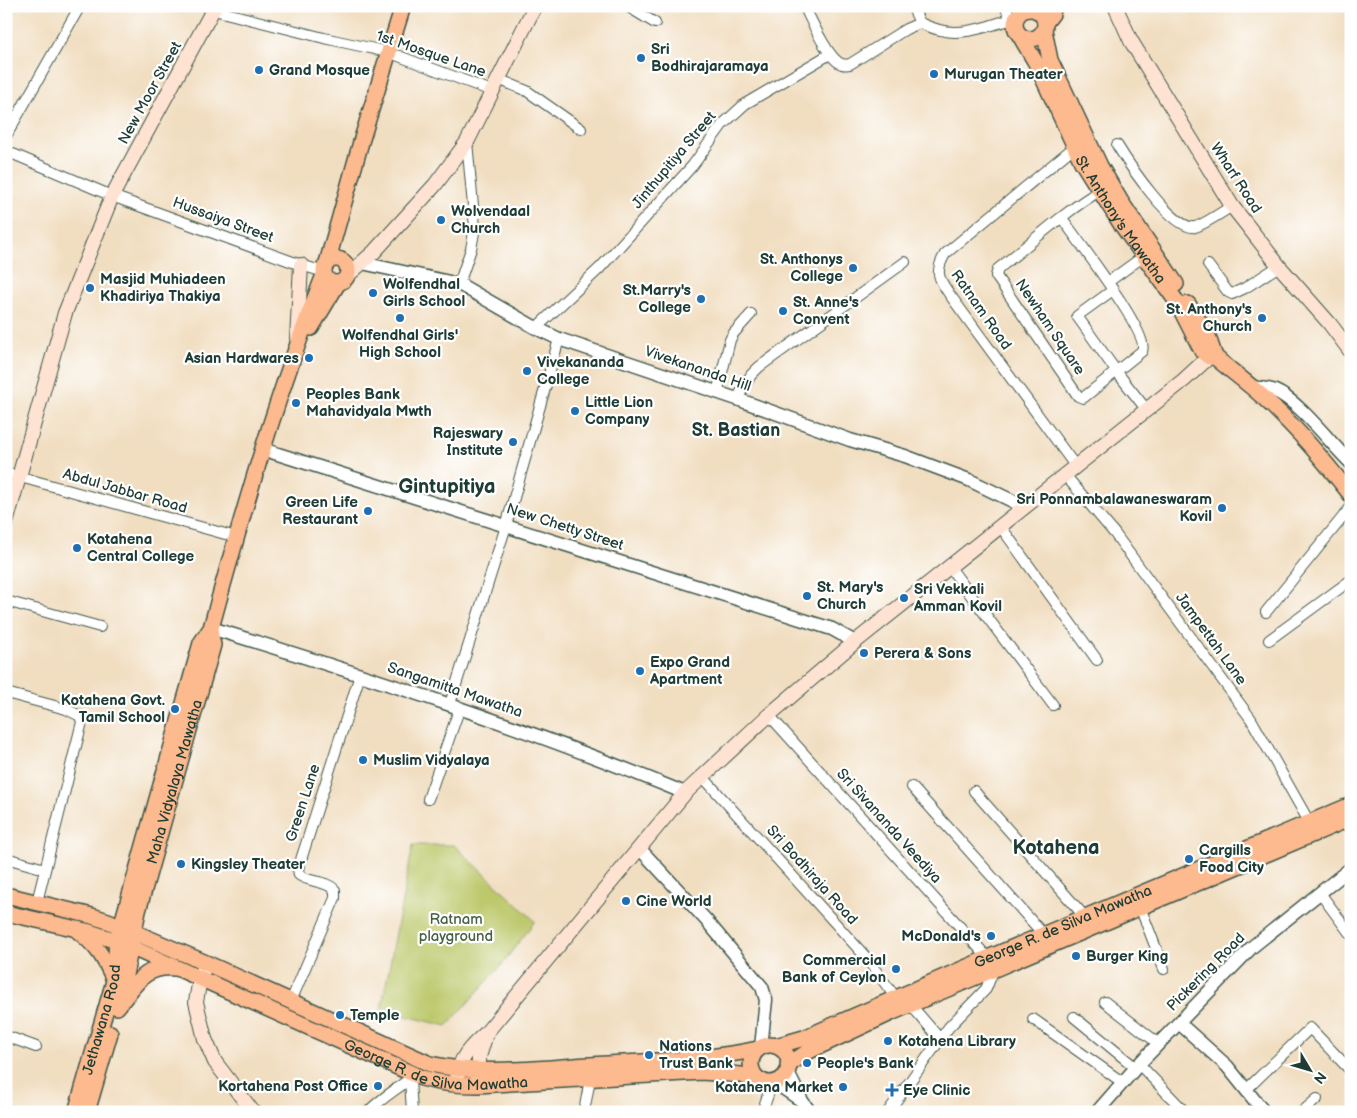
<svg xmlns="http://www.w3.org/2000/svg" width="1357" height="1118" font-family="'Balsamiq Sans',sans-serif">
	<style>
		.green { fill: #bcc86a; stroke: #6e824f }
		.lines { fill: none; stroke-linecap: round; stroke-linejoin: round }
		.minor-casing { stroke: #3e5549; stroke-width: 12 }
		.tertiary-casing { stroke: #3e5549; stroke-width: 15 }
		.secondary-casing { stroke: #3e5549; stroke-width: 16 }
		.primary-casing { stroke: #3e5549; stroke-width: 18 }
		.minor { stroke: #fff; stroke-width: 10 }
		.tertiary { stroke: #fff; stroke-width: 12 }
		.secondary { stroke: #fee3d2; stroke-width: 14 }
		.primary { stroke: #fcba8e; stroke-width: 15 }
		.poi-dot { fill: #1f6fb2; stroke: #fff; stroke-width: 2 }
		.labels { text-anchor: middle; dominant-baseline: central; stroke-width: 4.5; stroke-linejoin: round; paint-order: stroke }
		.poi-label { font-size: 15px; font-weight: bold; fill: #1f3d34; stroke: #fff; text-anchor: start }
		.street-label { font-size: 15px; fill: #1f3d34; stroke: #fff }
		.park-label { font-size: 15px; fill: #466042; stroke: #fff }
		.quarter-label { font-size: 18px; font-weight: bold; fill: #1f3d34; stroke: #fff }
		.district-label { font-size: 20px; font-weight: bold; fill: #1f3d34; stroke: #fff }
	</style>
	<rect width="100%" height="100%" fill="#fff"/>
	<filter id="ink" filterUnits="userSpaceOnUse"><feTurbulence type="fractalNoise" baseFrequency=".02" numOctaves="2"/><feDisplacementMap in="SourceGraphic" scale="10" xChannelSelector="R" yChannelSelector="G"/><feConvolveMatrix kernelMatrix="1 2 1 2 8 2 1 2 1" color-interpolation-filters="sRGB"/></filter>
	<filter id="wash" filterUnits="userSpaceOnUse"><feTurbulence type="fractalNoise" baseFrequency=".0096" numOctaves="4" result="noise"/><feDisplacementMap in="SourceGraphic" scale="20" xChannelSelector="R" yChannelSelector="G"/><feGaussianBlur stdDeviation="1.12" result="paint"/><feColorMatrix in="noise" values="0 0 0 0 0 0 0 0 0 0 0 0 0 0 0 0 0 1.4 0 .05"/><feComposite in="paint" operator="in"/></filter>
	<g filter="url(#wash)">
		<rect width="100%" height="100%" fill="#f1dec1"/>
		<!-- green -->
		<polygon class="green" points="413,845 454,845 535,921 500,967 447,1026 381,1010"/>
	</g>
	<g filter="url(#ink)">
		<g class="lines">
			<defs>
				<g id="minor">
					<polyline points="627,6 655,23"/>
					<path d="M804,6C811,19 828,60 842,64C845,65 846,65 850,64L906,29L920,23"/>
					<path d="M912,6L920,23C946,35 962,34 989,26C998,23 1007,20 1016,19"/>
					<polyline points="1005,6 1011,20"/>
					<polyline points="214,10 324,38 388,52 492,91"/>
					<polyline points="498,79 527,91 581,129"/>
					<polyline points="6,136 80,6"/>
					<path d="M1117,145C1128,163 1173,231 1195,227C1203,225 1224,211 1232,206"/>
					<path d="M1074,147L945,254C934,273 939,279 950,295L1076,467"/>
					<polyline points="6,151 112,196 301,265 324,272"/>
					<path d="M1062,218C1074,236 1151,335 1142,351L1083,398L1078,396L996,276L998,269C1031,243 1064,212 1101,190"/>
					<polyline points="1208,265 1228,292 1232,294 1245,288 1279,266"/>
					<polyline points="1108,282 1144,256"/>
					<polyline points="459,284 471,249 475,227 467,142"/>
					<polyline points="1113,290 1077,316 1116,371 1146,409"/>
					<polyline points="536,328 600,268 693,165 722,125 745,104 830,54"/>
					<polyline points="717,393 730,340 733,334 751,314"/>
					<polyline points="737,399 751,375 759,367 905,262"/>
					<polyline points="6,473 236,537"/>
					<polyline points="1065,475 1115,534 1251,719 1312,827"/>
					<polyline points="1001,527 1097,660"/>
					<polyline points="949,566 1053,705"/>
					<polyline points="6,601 100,627"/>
					<polyline points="1266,612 1351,507"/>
					<polyline points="1269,640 1351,580"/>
					<polyline points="6,693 66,709 80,716 82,722 37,902"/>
					<polyline points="450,704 506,526 559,339"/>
					<polyline points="769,715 988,958 992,969 992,974 986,989 949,1027 888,1112"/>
					<polyline points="702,776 864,955 896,998"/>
					<polyline points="912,787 1044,935"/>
					<polyline points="974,791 1085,917"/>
					<polyline points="428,799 460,707"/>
					<polyline points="6,858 45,869"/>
					<polyline points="1320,893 1351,935"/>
					<polyline points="1140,907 1164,969"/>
					<path d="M291,1001L335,898V890C326,880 310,883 299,875L298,869L360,675"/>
					<polyline points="1105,1002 1159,1044"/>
					<polyline points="910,1004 940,1039"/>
					<polyline points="1074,1017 1136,1068"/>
					<polyline points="1033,1019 1122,1082"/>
					<polyline points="6,1036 36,1047"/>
					<polyline points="1139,1064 1185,1112"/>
					<polyline points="410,1079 412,1112"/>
					<polyline points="1246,1090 1310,1028 1351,1071"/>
					<path d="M368,1112C382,1097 400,1088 415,1074"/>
					<polyline points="584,1112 590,1079"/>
					<polyline points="762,1112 768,1095 768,1083"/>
					<polyline points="1302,1112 1317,1099"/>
				</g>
				<g id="tertiary">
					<polyline points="362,263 459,284 536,328 559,339 737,399 850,440 905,456 969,480 1025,507"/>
					<path d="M1252,387C1260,388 1268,388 1275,391C1299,401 1331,444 1351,463"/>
					<polyline points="262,449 832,629 855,642"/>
					<path d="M211,628C371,677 530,729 685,793"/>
					<polyline points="640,849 706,920 762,987 766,1000 761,1047"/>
					<polyline points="1179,1023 1227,1066 1264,1112"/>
					<polyline points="787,1071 802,1101 810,1112"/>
					<polyline points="774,1082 802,1101"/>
					<polyline points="1097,1112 1139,1064 1252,947 1351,868"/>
				</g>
				<g id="secondary">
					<polyline points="1115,6 1131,41 1232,206 1279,266 1330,324 1351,352"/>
					<polyline points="347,276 374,252 435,185 467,142 535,6"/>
					<polyline points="297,339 301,265"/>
					<polyline points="6,523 65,313 112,196 215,6"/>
					<polyline points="206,963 200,978 196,1002 205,1039 215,1062 253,1112"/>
					<path d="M457,1080C458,1059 471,1046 486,1033L685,793L769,715L855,642L1184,380L1209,357L1210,347"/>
					<polyline points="478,1081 479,1057 486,1034"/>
				</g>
				<g id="primary">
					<circle cx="1030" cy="24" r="15"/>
					<polyline points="1045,23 1052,14 1054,6"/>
					<polyline points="1044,30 1050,60 1100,166 1121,202 1176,284"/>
					<path id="s1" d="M1019,34L1036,63L1082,162L1121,224L1177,302L1202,351L1209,357H1215"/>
					<circle cx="336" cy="271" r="12"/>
					<polyline points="327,263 361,142 403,6"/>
					<polyline points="1188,304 1207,334 1215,357"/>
					<polyline points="311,328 338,283"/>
					<path d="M1215,357C1231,371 1248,383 1263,397C1296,427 1324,460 1351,495"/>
					<path d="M6,895L92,916L108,921L206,963L430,1064C482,1076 538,1068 590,1065C646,1061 703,1061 758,1049"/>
					<path id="s2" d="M6,913L86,931L117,941L422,1078C441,1084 458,1085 478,1085L702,1072L741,1075L762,1081"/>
					<path d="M78,931C97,946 104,957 114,980"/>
					<path id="s3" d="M121,995L138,911L213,645L210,631"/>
					<path d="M117,1007C136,985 143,965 175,968"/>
					<circle cx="770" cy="1064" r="19"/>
					<path id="s4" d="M776,1046L804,1038L988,958L1351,805"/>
					<polyline points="788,1065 809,1051 893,1012 1351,818"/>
					<path id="s5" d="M76,1112L114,981L117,941L201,643L211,628C244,508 278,390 324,275"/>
					<polyline points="87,1112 110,1033"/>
				</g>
			</defs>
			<!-- minor casing -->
			<use href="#minor" class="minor-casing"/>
			<!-- tertiary casing -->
			<use href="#tertiary" class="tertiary-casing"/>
			<!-- secondary casing -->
			<use href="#secondary" class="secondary-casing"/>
			<!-- primary casing -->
			<use href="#primary" class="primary-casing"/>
			<!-- minor -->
			<use href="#minor" class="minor"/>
			<!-- tertiary -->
			<use href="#tertiary" class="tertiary"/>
			<!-- secondary -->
			<use href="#secondary" class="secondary"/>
			<!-- primary -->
			<use href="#primary" class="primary"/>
		</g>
	</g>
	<!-- markers -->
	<g class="poi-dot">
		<circle cx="641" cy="58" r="5"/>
		<circle cx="259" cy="70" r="5"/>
		<circle cx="934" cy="74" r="5"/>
		<circle cx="441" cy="220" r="5"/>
		<circle cx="853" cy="268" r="5"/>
		<circle cx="90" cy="288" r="5"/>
		<circle cx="373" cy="293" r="5"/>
		<circle cx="701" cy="299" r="5"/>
		<circle cx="783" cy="311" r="5"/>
		<circle cx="400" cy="318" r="5"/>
		<circle cx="1262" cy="318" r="5"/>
		<circle cx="309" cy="358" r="5"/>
		<circle cx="527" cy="371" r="5"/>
		<circle cx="296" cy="403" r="5"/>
		<circle cx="575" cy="411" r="5"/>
		<circle cx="513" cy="442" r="5"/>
		<circle cx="1222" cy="508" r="5"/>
		<circle cx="368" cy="511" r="5"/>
		<circle cx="77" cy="548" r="5"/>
		<circle cx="807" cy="596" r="5"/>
		<circle cx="904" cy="598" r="5"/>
		<circle cx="864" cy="653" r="5"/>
		<circle cx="640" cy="671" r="5"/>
		<circle cx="175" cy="709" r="5"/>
		<circle cx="363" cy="760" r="5"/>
		<circle cx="1189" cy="859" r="5"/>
		<circle cx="181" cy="864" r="5"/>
		<circle cx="626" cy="901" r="5"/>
		<circle cx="991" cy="936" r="5"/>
		<circle cx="1076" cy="956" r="5"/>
		<circle cx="896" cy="969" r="5"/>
		<circle cx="340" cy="1015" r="5"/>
		<circle cx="888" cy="1041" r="5"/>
		<circle cx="649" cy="1055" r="5"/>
		<circle cx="807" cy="1063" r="5"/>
		<circle cx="378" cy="1086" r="5"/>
		<circle cx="843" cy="1087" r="5"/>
		<path d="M889.5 1082.5h5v5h5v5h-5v5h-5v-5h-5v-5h5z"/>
	</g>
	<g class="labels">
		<!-- poi labels -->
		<g class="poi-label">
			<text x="651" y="49">Sri<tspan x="651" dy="17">Bodhirajaramaya</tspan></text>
			<text x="269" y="70">Grand Mosque</text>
			<text x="944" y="74">Murugan Theater</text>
			<text x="451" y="211">Wolvendaal<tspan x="451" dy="17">Church</tspan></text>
			<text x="843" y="259" text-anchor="end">St. Anthonys<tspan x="843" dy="17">College</tspan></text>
			<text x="100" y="279">Masjid Muhiadeen<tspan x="100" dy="17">Khadiriya Thakiya</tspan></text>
			<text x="383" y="284">Wolfendhal<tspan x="383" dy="17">Girls School</tspan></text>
			<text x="691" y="290" text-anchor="end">St.Marry's<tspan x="691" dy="17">College</tspan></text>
			<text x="793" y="302">St. Anne's<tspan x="793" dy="17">Convent</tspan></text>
			<text x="1252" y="309" text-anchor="end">St. Anthony's<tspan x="1252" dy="17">Church</tspan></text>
			<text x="400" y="335" text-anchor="middle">Wolfendhal Girls'<tspan x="400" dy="17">High School</tspan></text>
			<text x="299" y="358" text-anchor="end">Asian Hardwares</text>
			<text x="537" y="362">Vivekananda<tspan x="537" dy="17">College</tspan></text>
			<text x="306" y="394">Peoples Bank<tspan x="306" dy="17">Mahavidyala Mwth</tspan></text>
			<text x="585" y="402">Little Lion<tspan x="585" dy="17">Company</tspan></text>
			<text x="503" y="433" text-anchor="end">Rajeswary<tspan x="503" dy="17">Institute</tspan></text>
			<text x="1212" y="499" text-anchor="end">Sri Ponnambalawaneswaram<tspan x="1212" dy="17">Kovil</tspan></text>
			<text x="358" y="502" text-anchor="end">Green Life<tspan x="358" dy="17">Restaurant</tspan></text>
			<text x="87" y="539">Kotahena<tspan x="87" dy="17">Central College</tspan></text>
			<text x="817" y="587">St. Mary's<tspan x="817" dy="17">Church</tspan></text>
			<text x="914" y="589">Sri Vekkali<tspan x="914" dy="17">Amman Kovil</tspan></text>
			<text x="874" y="653">Perera &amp; Sons</text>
			<text x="650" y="662">Expo Grand<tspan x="650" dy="17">Apartment</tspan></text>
			<text x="165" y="700" text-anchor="end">Kotahena Govt.<tspan x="165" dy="17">Tamil School</tspan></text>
			<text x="373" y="760">Muslim Vidyalaya</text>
			<text x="1199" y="850">Cargills<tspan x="1199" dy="17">Food City</tspan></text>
			<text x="191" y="864">Kingsley Theater</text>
			<text x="636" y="901">Cine World</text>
			<text x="981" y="936" text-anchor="end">McDonald's</text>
			<text x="1086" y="956">Burger King</text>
			<text x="886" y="960" text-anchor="end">Commercial<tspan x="886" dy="17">Bank of Ceylon</tspan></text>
			<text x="350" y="1015">Temple</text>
			<text x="898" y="1041">Kotahena Library</text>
			<text x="659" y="1046">Nations<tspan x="659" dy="17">Trust Bank</tspan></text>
			<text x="817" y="1063">People's Bank</text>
			<text x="368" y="1086" text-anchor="end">Kortahena Post Office</text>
			<text x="833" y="1087" text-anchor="end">Kotahena Market</text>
			<text x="903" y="1090">Eye Clinic</text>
		</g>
		<!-- street labels -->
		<g class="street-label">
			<text transform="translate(431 54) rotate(19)">1st Mosque Lane</text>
			<text transform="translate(150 93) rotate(-61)">New Moor Street</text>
			<text transform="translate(674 160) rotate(-50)">Jinthupitiya Street</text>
			<text transform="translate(1236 178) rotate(57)">Wharf Road</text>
			<text stroke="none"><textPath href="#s1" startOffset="212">St. Anthony's Mawatha</textPath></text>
			<text transform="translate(223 220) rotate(20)">Hussaiya Street</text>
			<text transform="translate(981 310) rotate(55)">Ratnam Road</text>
			<text transform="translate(1050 327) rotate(56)">Newham Square</text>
			<text transform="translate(698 369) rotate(19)">Vivekananda Hill</text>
			<text transform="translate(125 491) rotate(16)">Abdul Jabbar Road</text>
			<text transform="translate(565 527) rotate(18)">New Chetty Street</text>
			<text transform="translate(1211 639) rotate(54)">Jampettah Lane</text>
			<text transform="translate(455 690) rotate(19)">Sangamitta Mawatha</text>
			<text stroke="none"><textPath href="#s3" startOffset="220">Maha Vidyalaya Mawatha</textPath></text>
			<text transform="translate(303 803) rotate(-72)">Green Lane</text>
			<text transform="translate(889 826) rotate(48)">Sri Sivananda Veediya</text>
			<text transform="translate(812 875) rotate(48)">Sri Bodhiraja Road</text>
			<text stroke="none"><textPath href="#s4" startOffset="311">George R. de Silva Mawatha</textPath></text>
			<text transform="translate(1206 972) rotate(-45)">Pickering Road</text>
			<text stroke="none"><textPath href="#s5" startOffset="96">Jethawana Road</textPath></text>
			<text stroke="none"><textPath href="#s2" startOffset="460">George R. de Silva Mawatha</textPath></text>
		</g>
		<!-- park labels -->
		<g class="park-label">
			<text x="456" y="919">Ratnam<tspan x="456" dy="17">playground</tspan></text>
		</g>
		<!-- quarter labels -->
		<g class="quarter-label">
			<text x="736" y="430">St. Bastian</text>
		</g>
		<!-- district labels -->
		<g class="district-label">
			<text x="447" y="487">Gintupitiya</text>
			<text x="1056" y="848">Kotahena</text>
		</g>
	</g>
	<!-- margin -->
	<rect width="1357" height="1118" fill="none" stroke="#fff" stroke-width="25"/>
	<!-- north arrow -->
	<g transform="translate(1310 1070) rotate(128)" stroke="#ffffff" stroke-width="4" paint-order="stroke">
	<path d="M0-4L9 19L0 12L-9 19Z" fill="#1f3d34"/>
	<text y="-8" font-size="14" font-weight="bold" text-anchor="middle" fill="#1f3d34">N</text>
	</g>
</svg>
